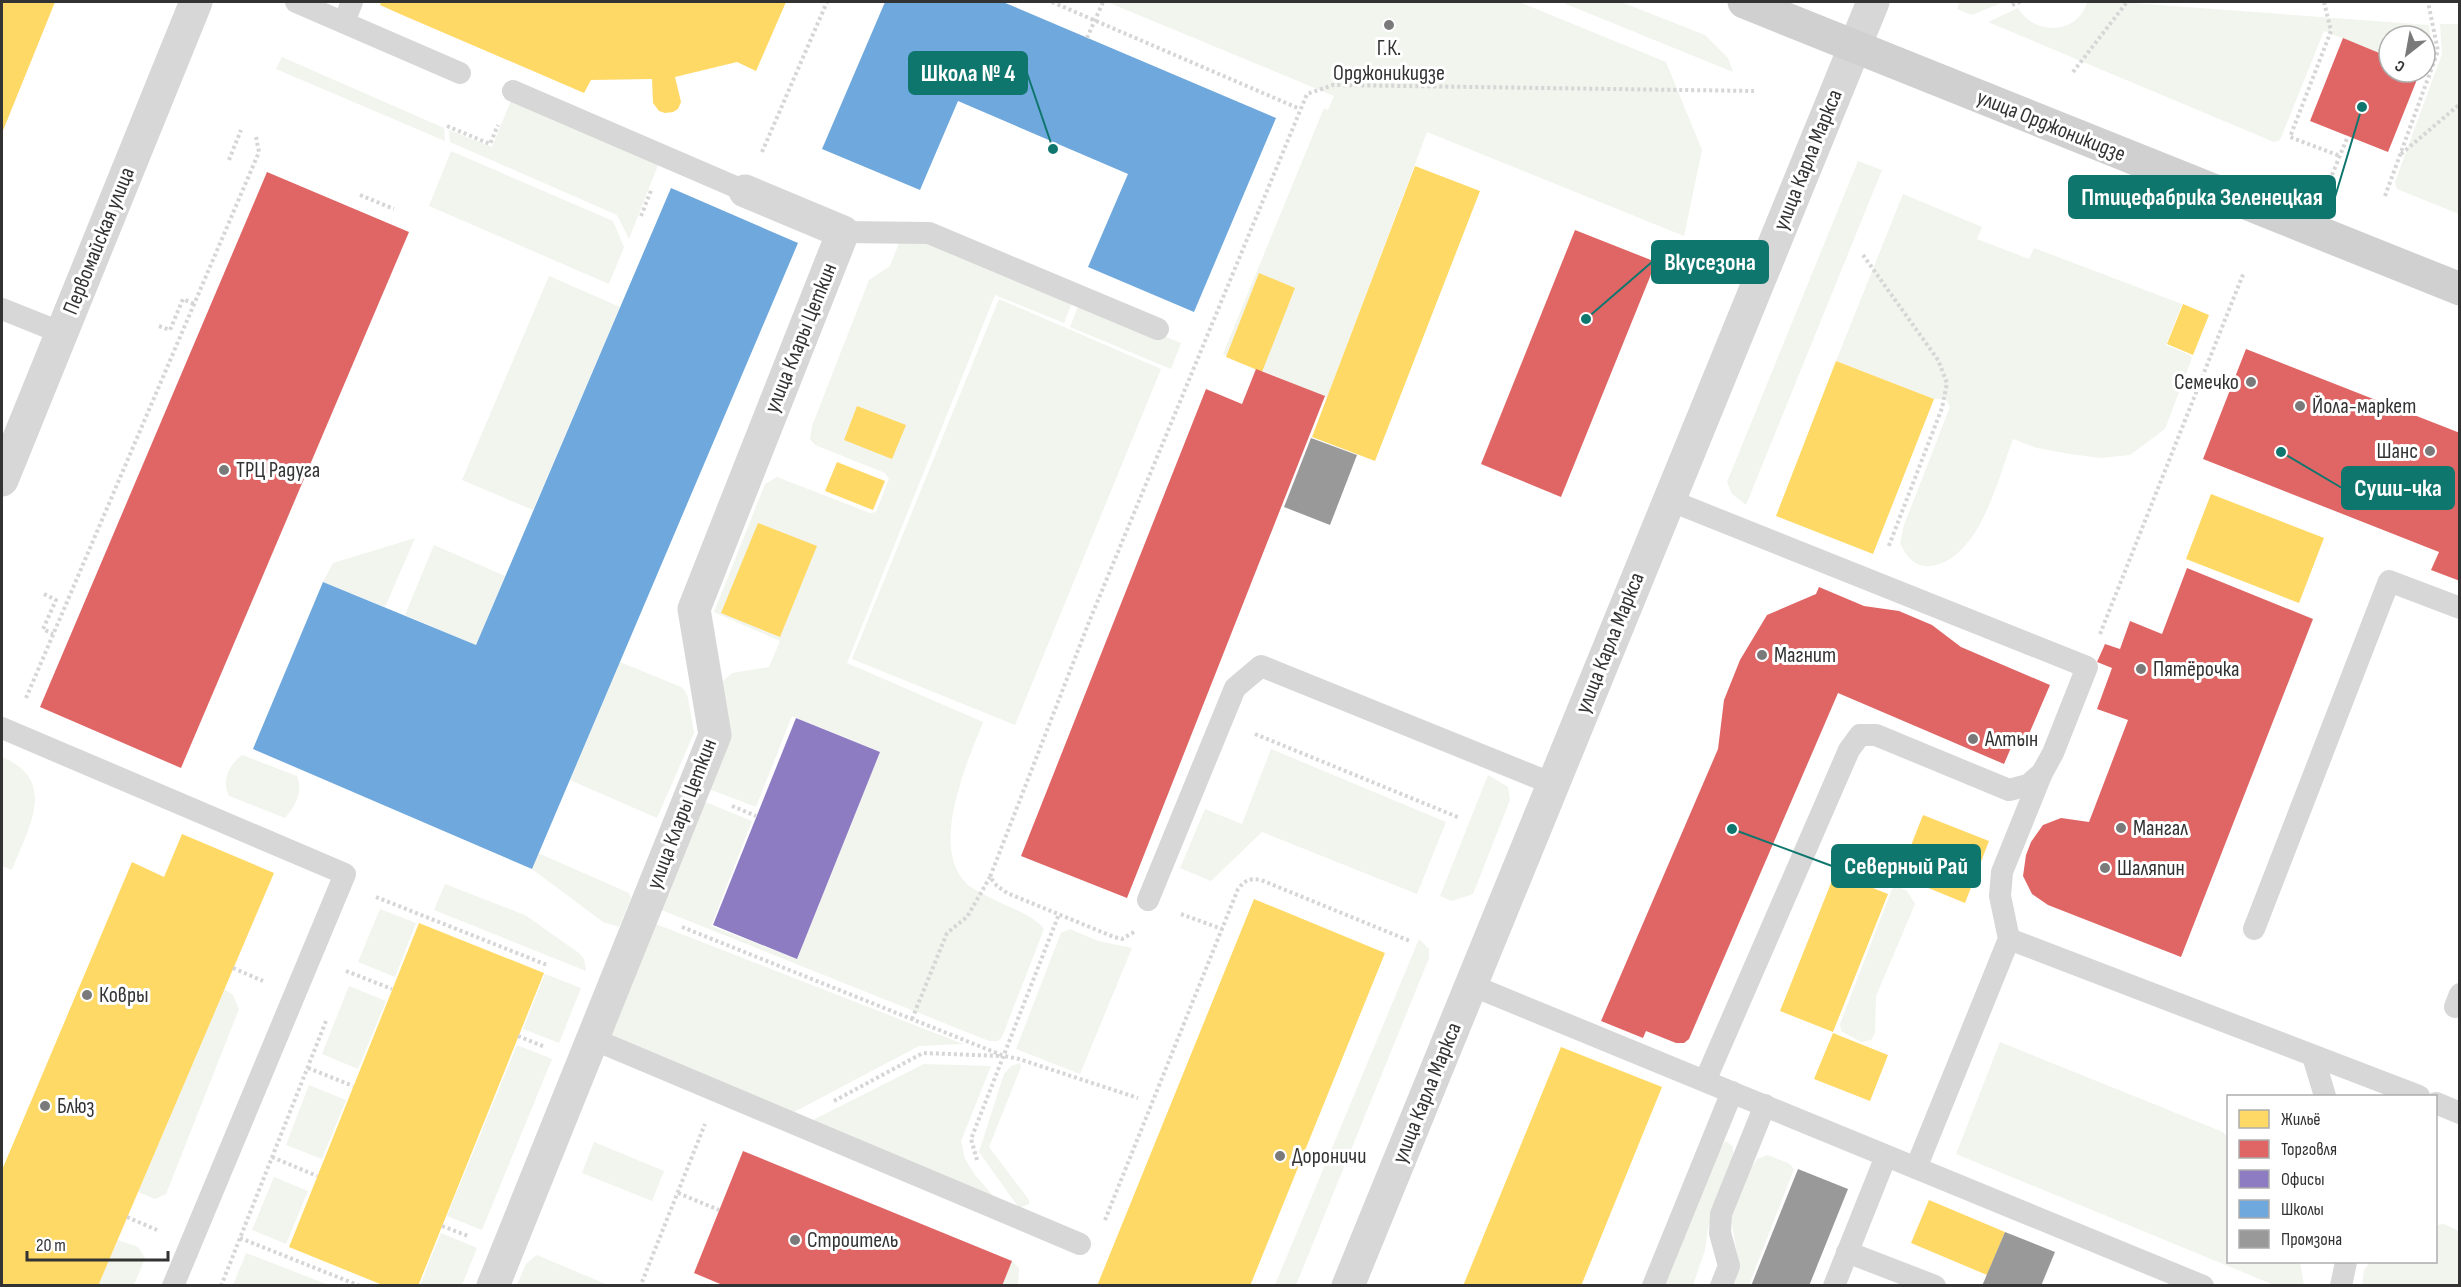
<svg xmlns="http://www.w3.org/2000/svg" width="2461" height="1287" font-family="'Sofia Sans Condensed',sans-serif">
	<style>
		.green { fill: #f1f5ed }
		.homes { fill: #ffd966 }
		.shops { fill: #e06666 }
		.offices { fill: #8e7cc3 }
		.schools { fill: #6fa8dc }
		.industry { fill: #999 }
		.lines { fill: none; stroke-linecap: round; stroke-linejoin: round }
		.path { stroke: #d6d6d6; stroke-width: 4; stroke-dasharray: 3 3; stroke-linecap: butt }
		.service { stroke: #d7d7d7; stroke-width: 22 }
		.minor { stroke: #d7d7d7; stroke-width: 33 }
		.tertiary { stroke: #d7d7d7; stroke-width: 33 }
		.secondary { stroke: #d0d0d0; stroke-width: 33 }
		.poi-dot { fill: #7a7a7a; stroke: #fff; stroke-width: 2 }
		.labels { text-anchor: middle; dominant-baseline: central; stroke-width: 6; stroke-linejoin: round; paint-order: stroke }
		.poi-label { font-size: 22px; fill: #333; stroke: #fff; text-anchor: start }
		.street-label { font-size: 22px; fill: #333; stroke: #fff }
		.leader { fill: none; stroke: #0f766e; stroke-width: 2 }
		.callout-dot { fill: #0f766e; stroke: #fff; stroke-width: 2 }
		.callout { fill: #0f766e; stroke: #0f766e; stroke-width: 2 }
		.callout-label { font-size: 24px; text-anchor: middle; font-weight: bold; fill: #fff }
	</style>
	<rect width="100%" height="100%" fill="#fff"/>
	<!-- green -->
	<g class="green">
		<polygon points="1107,2 1519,2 1666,62 1702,150 1684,236 1427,132 1327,398 1223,354 1324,108 1328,110 1334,96"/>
		<polygon points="1561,2 1621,2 1705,35 1728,58 1733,72"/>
		<polygon points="1960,2 2003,2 1972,15 1957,9"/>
		<path d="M2087,2H2119L2429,25L2431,43L2425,59V36H2389V57L2324,31L2280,140L2274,142L1988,22L2018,8C2034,36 2078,35 2087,2Z"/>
		<polygon points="2440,24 2459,24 2459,214 2397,189 2395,182 2442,54"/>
		<polygon points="282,57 444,128 445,141 276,69"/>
		<polygon points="513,96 660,160 629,239 617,215 450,142 449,130 492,147"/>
		<polygon points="451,151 613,221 624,247 609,284 429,206"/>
		<polygon points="1858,161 1882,170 1746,505 1732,494 1727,482"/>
		<path d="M1903,194L1982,227L1977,239L2029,259L2034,248L2182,304L2166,345L2190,355L2192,358L2165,429L2130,455L2101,458L2070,454L2037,448L2013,439C1998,478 1980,559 1931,566C1915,568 1906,556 1900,543L1904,525L1950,407L1946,399H1934L1836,361Z"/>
		<path d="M901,238L929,239L1073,300L1064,323L995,295L847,663L983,722C968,761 929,846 966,883C970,888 979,891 985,895C1002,905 1033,914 1044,929L1002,1037L998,1041H989L654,907L698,799L752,821L711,926L797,959L880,752L792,716L756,807L706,788L720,728L723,681L732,673L769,667L780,641L714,612L765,484L777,477L870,513L876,512L889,479L885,473L815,445L810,439L812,426L869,280L890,266Z"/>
		<polygon points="549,276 620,307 533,510 462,480"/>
		<polygon points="999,299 1161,369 1015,725 852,659"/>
		<polygon points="1080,302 1181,343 1171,369 1070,327"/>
		<polygon points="415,538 385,607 323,582 333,563"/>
		<polygon points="434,545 505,576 476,645 405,615"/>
		<polygon points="620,662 681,687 685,691 688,698 694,733 657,818 570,780"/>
		<polygon points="1271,749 1446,822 1417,894 1262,832 1211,881 1180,868 1205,809 1242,824"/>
		<path d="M242,755L297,776C303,792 296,805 285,818L229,796C221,780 230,764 242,755Z"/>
		<path d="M2,757C59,781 28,828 12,870L2,866Z"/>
		<polygon points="1488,775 1508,787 1510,800 1473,894 1452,901 1440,896"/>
		<polygon points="538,853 629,893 631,898 619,927 603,922 532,869"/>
		<polygon points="445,884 525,915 579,953 584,959 586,971 434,910"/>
		<polygon points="1898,886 1907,891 1915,904 1876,996 1875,1033 1871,1040 1861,1042 1841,1031 1840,1024 1892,889"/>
		<polygon points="380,909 416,923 395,977 358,962"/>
		<polygon points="656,924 963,1044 919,1046 794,1112 610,1034"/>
		<polygon points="1070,929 1098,941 1132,948 1080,1074 1016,1049 1061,933"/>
		<polygon points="1419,939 1429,949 1429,958 1296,1285 1275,1285"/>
		<polygon points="545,974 581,988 559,1043 523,1029"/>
		<polygon points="349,986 386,1001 358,1069 322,1054"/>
		<polygon points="224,989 233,995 239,1009 166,1194 155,1199 138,1192"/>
		<polygon points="2000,1042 2223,1132 2228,1138 2228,1262 2300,1262 2304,1285 2274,1285 1956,1154"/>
		<polygon points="517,1045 552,1059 482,1230 447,1216"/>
		<polygon points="1020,1063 1021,1067 989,1147 1029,1200 1029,1204 1019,1208 979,1152 1004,1074 1011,1066"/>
		<polygon points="924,1064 991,1066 961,1141 965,1159 975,1175 994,1197 811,1121"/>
		<polygon points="309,1085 346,1100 322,1159 286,1145"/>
		<polygon points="1726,1141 1733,1147 1734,1164 1708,1228 1705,1250 1693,1285 1662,1286 1718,1149"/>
		<polygon points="594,1142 664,1171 652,1201 582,1173"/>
		<polygon points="1768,1155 1790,1164 1794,1169 1749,1285 1733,1285 1738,1260 1731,1218 1746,1176 1757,1159"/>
		<polygon points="274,1177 308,1191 286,1244 252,1230"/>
		<polygon points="2444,1224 2459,1231 2459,1285 2362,1285 2364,1270 2370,1262 2436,1262 2436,1225"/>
		<polygon points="441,1233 477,1248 462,1285 420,1285"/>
		<polygon points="118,1240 138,1247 145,1258 134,1285 98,1285"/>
		<polygon points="246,1253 329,1285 233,1285"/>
		<polygon points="537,1255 608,1285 517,1285 526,1264"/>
		<polygon points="1012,1261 1019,1268 1018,1285 1002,1285"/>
	</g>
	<!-- homes -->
	<g class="homes">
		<polygon points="2,2 55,2 2,133"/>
		<polygon points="381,2 786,2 756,71 737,62 675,77 681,102 678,109 673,112 665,113 659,111 653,103 652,79 591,80 584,93 400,14 380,5"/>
		<polygon points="1415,166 1480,191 1375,461 1312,437"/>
		<polygon points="1259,273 1295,288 1262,372 1226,357"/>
		<polygon points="2183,304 2209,315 2193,355 2167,344"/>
		<polygon points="1836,361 1934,399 1873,554 1776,516"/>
		<polygon points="857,406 906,425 892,459 844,440"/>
		<polygon points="837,462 885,481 873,510 825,491"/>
		<polygon points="2211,494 2324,538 2299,603 2186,559"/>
		<polygon points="758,523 817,546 780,637 721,613"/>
		<polygon points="1923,815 1989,841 1965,903 1899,876"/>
		<polygon points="182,834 274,873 98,1286 2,1286 2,1170 132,862 164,877"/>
		<polygon points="1835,873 1888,894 1833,1032 1780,1011"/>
		<polygon points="1254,899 1385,953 1250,1286 1097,1286"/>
		<polygon points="419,923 544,973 418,1286 385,1286 289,1247"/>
		<polygon points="1833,1033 1888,1055 1870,1101 1814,1079"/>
		<polygon points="1561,1047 1662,1087 1581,1286 1463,1286"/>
		<polygon points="1929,1200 2005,1232 1987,1275 1911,1243"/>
	</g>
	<!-- shops -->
	<g class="shops">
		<polygon points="2343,38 2389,57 2389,72 2420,72 2388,152 2310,121"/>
		<polygon points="267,172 409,232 181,768 40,707"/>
		<polygon points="1575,230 1656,262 1561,497 1481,464"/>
		<polygon points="2246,349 2460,433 2460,581 2431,570 2439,552 2203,459"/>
		<polygon points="1256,369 1325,396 1127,898 1021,856 1206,389 1242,404"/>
		<polygon points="2187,568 2313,619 2181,957 2048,905 2032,894 2023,876 2026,855 2031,842 2043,825 2061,818 2089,822 2128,720 2097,709 2112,668 2097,662 2105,644 2120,649 2130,621 2162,634"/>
		<polygon points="1819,587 1864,606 1899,611 1932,625 1961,647 2050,685 2026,741 2016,736 2004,764 1838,693 1689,1039 1684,1043 1676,1043 1646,1031 1643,1038 1601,1021 1718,749 1724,700 1740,660 1767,615 1816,594"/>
		<polygon points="743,1151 1012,1261 1002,1286 725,1286 694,1273"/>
	</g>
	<!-- offices -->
	<polygon class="offices" points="796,718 880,752 797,959 713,925"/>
	<!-- schools -->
	<g class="schools">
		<polygon points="885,2 1003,2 1276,118 1194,312 1088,267 1128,174 958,101 920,190 822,149"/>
		<polygon points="671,188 798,243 532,869 253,749 323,582 476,645"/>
	</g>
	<!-- industry -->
	<g class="industry">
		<polygon points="1311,438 1357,455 1330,525 1284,507"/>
		<polygon points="1798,1169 1848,1189 1809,1286 1751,1286"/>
		<polygon points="2005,1232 2055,1252 2041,1286 1982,1286"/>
	</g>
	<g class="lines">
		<!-- path -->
		<g class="path">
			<polyline points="1052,2 1300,109"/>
			<polyline points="2324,2 2331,31 2290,137 2340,156"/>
			<polyline points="2012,5 2020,2"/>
			<polyline points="1087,38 1103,2"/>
			<polyline points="2073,72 2127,2"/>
			<polyline points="447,126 490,144 498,125"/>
			<polyline points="762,152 827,2"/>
			<polyline points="2401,154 2460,104"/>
			<polyline points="229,160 241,130"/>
			<polyline points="2332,175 2348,136"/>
			<polyline points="360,195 394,209"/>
			<polyline points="2385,196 2438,51 2428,2"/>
			<polyline points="641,216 652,188"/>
			<polyline points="1863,255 1938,360 1947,383 1942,408 1888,548"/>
			<polyline points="159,326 170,330 183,299 194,304"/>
			<polyline points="44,594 56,600 43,629 53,634"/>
			<polyline points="2100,634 2244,272"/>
			<polyline points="26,698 259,152 256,137"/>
			<polyline points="1255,734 1460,818"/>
			<polyline points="732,806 756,816"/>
			<polyline points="376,897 547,965"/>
			<polyline points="1181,914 1222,929"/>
			<polyline points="682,927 1004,1056 1019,1059 1138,1098"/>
			<polyline points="1134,932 1122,939 1114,937 1007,893 997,886 990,877 1089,622 1307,94 1333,85 1754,91"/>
			<polyline points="233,968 263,981"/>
			<polyline points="346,971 392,989"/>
			<polyline points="912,1019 947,933 967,917 990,877"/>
			<polyline points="518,1036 545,1047"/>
			<polyline points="308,1068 353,1086"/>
			<polyline points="834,1101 923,1053 1000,1056"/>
			<polyline points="272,1157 317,1176"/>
			<polyline points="977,1160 971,1139 1059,914"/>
			<polyline points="678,1193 719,1210"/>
			<polyline points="127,1217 157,1230"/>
			<path d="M1105,1220L1238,889C1245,880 1250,878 1261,880L1410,941"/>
			<polyline points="442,1226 468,1236"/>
			<polyline points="240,1238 360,1286"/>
			<polyline points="642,1282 705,1124"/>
			<polyline points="221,1286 326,1021"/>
		</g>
		<!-- service -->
		<g class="service">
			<polyline points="296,2 460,73"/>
			<polyline points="344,22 352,2"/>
			<polyline points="513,91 745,191"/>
			<polyline points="843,232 929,233 1158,329"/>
			<polyline points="2,309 62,333"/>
			<polyline points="1669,500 2087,667 2053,753 2042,773 2028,785 2009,790 1876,735 1860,735 1849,750 1705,1081"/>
			<polyline points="2,728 345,874 173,1286"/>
			<polyline points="1148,900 1235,688 1261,666 1553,784"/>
			<polyline points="2254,929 2389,581 2460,608"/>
			<polyline points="2009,939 2419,1096"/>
			<polyline points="1471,985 2203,1286"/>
			<polyline points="2455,1007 2460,994"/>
			<polyline points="593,1039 1080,1244"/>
			<polyline points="2313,1056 2325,1096"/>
			<polyline points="2436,1103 2460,1113"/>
			<polyline points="1916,1168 2009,939 2000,896 2002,872 2042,773"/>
			<polyline points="1847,1252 1935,1286"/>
			<polyline points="1653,1286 1732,1092"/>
			<polyline points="1721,1286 1729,1266 1720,1233 1721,1214 1765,1105"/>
			<polyline points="1834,1286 1886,1156"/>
			<polyline points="2341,1286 2346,1262"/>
		</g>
		<!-- minor -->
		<polyline class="minor" points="493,1286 715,735 694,609 843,232 745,191"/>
		<!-- tertiary -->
		<g class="tertiary">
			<polyline points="2,480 196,2"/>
			<polyline points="1348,1286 1873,2"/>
		</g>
		<!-- secondary -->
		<polyline class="secondary" points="1744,2 2460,289"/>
	</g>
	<!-- markers -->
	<g class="poi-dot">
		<circle cx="1389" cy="25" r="6"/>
		<circle cx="2251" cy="382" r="6"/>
		<circle cx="2300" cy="406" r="6"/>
		<circle cx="2430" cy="451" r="6"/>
		<circle cx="224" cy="470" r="6"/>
		<circle cx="1762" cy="655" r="6"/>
		<circle cx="2141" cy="669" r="6"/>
		<circle cx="1973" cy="739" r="6"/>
		<circle cx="2121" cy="828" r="6"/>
		<circle cx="2105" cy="868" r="6"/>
		<circle cx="87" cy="995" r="6"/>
		<circle cx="45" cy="1106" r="6"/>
		<circle cx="1280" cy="1156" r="6"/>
		<circle cx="795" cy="1240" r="6"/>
	</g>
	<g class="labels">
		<!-- poi labels -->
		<g class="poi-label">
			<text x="1389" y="48" text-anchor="middle">Г.К.<tspan x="1389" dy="25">Орджоникидзе</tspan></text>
			<text x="2239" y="382" text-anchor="end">Семечко</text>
			<text x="2312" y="406">Йола-маркет</text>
			<text x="2418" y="451" text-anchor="end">Шанс</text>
			<text x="236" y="470">ТРЦ Радуга</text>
			<text x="1774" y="655">Магнит</text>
			<text x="2153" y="669">Пятёрочка</text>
			<text x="1985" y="739">Алтын</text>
			<text x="2133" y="828">Мангал</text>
			<text x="2117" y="868">Шаляпин</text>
			<text x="99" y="995">Ковры</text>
			<text x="57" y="1106">Блюз</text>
			<text x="1292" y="1156">Дороничи</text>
			<text x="807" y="1240">Строитель</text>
		</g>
		<!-- street labels -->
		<g class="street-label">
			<text transform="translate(2051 126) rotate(22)">улица Орджоникидзе</text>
			<text transform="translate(1808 160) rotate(-68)">улица Карла Маркса</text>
			<text transform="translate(99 241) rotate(-68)">Первомайская улица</text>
			<text transform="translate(801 338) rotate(-68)">улица Клары Цеткин</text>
			<text transform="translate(1610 643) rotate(-68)">улица Карла Маркса</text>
			<text transform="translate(682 814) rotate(-69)">улица Клары Цеткин</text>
			<text transform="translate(1427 1093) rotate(-68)">улица Карла Маркса</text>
		</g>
	</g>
	<!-- callouts -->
	<path class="leader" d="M1053 149L1027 73M2362 107L2335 197M1586 319L1652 262M2281 452L2342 488M1732 829L1832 866"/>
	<g class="callout-dot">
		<circle cx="1053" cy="149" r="6"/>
		<circle cx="2362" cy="107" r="6"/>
		<circle cx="1586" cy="319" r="6"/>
		<circle cx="2281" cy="452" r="6"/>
		<circle cx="1732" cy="829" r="6"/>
	</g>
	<g class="callout">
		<rect x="909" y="52" width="118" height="42" rx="6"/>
		<rect x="2069" y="176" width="266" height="42" rx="6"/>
		<rect x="1652" y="241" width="116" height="42" rx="6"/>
		<rect x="2342" y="467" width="112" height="42" rx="6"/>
		<rect x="1832" y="845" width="148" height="42" rx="6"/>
	</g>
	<g class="callout-label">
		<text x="968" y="81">Школа № 4</text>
		<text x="2202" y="205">Птицефабрика Зеленецкая</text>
		<text x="1710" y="270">Вкусезона</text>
		<text x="2398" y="496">Суши-чка</text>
		<text x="1906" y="874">Северный Рай</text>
	</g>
	<!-- border -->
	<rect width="2461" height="1287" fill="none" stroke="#333333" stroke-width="6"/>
	<!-- legend -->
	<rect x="2227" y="1095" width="210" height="168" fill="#ffffff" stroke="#adadad" stroke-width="1.5"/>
	<rect x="2239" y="1110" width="30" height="18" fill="#ffd966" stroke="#adadad" stroke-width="1.5"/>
	<text x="2281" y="1125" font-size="18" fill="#333333">Жильё</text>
	<rect x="2239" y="1140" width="30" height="18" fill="#e06666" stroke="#adadad" stroke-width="1.5"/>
	<text x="2281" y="1155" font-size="18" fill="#333333">Торговля</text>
	<rect x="2239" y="1170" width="30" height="18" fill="#8e7cc3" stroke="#adadad" stroke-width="1.5"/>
	<text x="2281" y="1185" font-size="18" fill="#333333">Офисы</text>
	<rect x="2239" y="1200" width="30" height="18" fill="#6fa8dc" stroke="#adadad" stroke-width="1.5"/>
	<text x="2281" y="1215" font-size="18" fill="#333333">Школы</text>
	<rect x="2239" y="1230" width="30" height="18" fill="#999999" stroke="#adadad" stroke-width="1.5"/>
	<text x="2281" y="1245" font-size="18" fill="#333333">Промзона</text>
	<!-- north arrow -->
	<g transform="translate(2407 54) rotate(211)"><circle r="28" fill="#ffffff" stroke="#adadad" stroke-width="1.5"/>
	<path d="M0-4.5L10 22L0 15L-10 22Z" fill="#7a7a7a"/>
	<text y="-9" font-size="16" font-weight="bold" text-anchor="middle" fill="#333333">С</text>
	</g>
	<!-- scale -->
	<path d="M27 1251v9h141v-9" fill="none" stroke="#333333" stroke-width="3"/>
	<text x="36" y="1251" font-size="18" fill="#333333" stroke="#ffffff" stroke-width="4.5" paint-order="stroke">20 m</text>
</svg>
